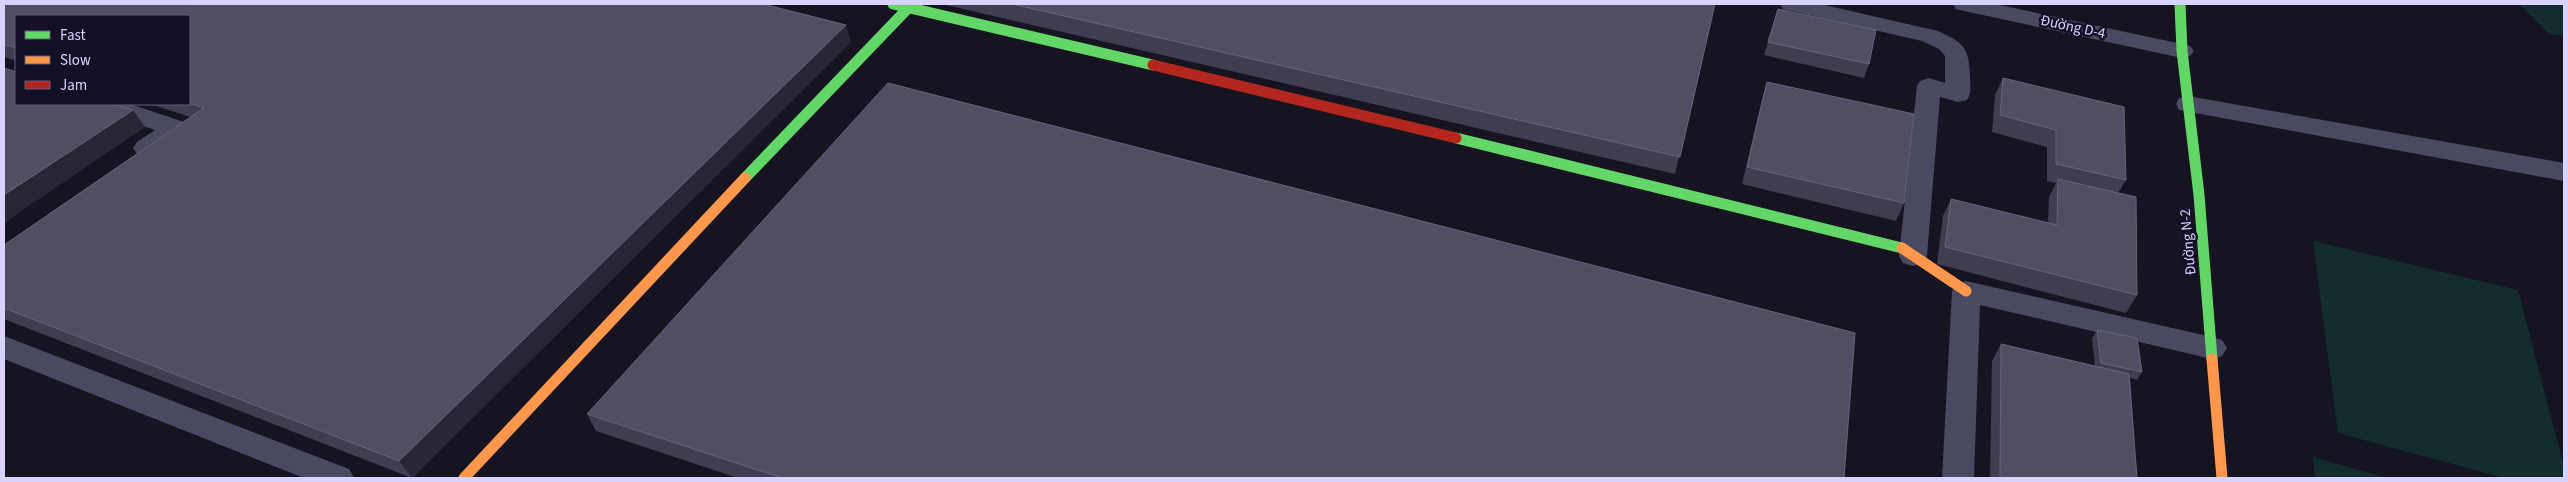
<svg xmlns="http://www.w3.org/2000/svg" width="2568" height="482" font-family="'Source Sans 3',sans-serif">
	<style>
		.green { fill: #132c2d }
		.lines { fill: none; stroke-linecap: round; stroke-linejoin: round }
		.street { fill: #4a4962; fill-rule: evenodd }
		.fast { stroke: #63d668; stroke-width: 11 }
		.slow { stroke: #ff974d; stroke-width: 11 }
		.jam { stroke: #b3261e; stroke-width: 11 }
		.wall { fill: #403d50 }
		.shaded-wall { fill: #282635 }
		.building { fill: #504e63; stroke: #66637b }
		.labels { text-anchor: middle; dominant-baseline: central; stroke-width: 5; stroke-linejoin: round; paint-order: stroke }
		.street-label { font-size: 15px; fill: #d9d4ff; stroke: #130f26 }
	</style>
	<rect width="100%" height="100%" fill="#161421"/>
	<!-- green -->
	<g class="green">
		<polygon points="2519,4 2564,4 2564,36 2549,34"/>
		<polygon points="2313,241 2518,290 2564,467 2564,478 2504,478 2338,433"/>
		<polygon points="2313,457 2387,478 2315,478"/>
	</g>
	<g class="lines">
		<!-- street -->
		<g class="street">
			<path d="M1780,4H1820L1938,31C1964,43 1969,47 1970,76C1970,85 1972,92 1967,100L1958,102L1940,97L1927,256L1923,263L1913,266L1903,263L1899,256L1917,86L1920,81L1929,78L1945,83V56L1939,49L1922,41L1783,9Z"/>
			<polygon points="1953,4 1995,4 2182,44 2190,46 2194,51 2190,56 2182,58 1964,11 1956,9"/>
			<polygon points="2188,96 2564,163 2564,181 2179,110 2176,104 2179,98"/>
			<path d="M94,104H130L184,122L188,128C178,143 154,159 137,154L133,148L137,142L155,130L97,110Z"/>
			<polygon points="1966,281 2212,337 2222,340 2227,348 2222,356 2212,359 1980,305 1974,478 1942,478 1952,291 1956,284"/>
			<polygon points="4,336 349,469 354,478 304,478 4,359"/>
		</g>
		<!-- fast -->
		<g class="fast">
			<polyline points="893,4 1153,65"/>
			<polyline points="2180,4 2182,51 2199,195 2212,359"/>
			<polyline points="1456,138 1902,248"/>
			<polyline points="745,178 912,4"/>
		</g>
		<!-- slow -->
		<g class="slow">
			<polyline points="1902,248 1966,291"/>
			<polyline points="2212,359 2222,478"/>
			<polyline points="464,478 745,178"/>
		</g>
		<!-- jam -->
		<polyline class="jam" points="1153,65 1456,138"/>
	</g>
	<!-- wall -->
	<g class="wall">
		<polygon points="4,4 851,42 412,478 4,319 4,245 190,117 150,104 189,104 189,16 16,16 16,61 4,57"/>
		<polygon points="942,4 1715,4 1675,174"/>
		<polygon points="1778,9 1869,64 1864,78 1764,55"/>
		<polygon points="2003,78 2126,180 2118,193 2137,295 2126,313 1937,264 1943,216 1951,199 2048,223 2049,197 2056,183 2047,181 2047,147 1992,132 1995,95"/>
		<polygon points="1767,82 1904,203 1896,221 1742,184 1762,99"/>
		<polygon points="2097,330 2142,372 2137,380 2130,378 2137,478 1990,478 1992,361 2001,344 2095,366 2092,338"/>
		<polygon points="587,414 1844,478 738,478 596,431"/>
	</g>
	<!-- shaded-wall -->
	<g class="shaded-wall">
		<polygon points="846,25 851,42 412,478 399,461"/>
		<polygon points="133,110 145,127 4,223 4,195"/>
	</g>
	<!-- building -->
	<g class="building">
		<polygon points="4,4 763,4 846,25 399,461 4,308 4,245 204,108 189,103 189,16 16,16 16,48 4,44"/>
		<polygon points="1012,4 1715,4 1680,157"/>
		<polygon points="1778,9 1876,30 1869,64 1768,42"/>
		<polygon points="4,68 16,72 16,104 113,104 133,110 4,195"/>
		<polygon points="2003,78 2124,107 2126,180 2056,164 2056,130 2000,115"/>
		<polygon points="1767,82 1914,114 1904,203 1747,167"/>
		<polygon points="888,83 1855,333 1844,478 782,478 587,414"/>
		<polygon points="2058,179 2136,197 2137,295 1945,247 1951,199 2057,225"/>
		<polygon points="2097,330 2137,338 2142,372 2101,363"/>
		<polygon points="2001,344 2129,374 2137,478 2000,478"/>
	</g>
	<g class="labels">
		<!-- street labels -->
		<g class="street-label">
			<text transform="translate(2073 27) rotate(12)">Đường D-4</text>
			<text transform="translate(2188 242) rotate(-95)">Đường N-2</text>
		</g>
	</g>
	<!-- border -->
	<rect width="2568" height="482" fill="none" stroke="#d9d4ff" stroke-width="10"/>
	<!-- legend -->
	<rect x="15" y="15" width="175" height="90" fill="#130f26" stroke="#625e7d"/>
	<rect x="25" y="31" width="25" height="8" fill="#63d668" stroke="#625e7d"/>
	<text x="60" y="40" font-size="15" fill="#d9d4ff">Fast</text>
	<rect x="25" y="56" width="25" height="8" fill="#ff974d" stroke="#625e7d"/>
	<text x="60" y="65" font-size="15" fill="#d9d4ff">Slow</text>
	<rect x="25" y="81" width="25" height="8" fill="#b3261e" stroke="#625e7d"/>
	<text x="60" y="90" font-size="15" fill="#d9d4ff">Jam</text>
</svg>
